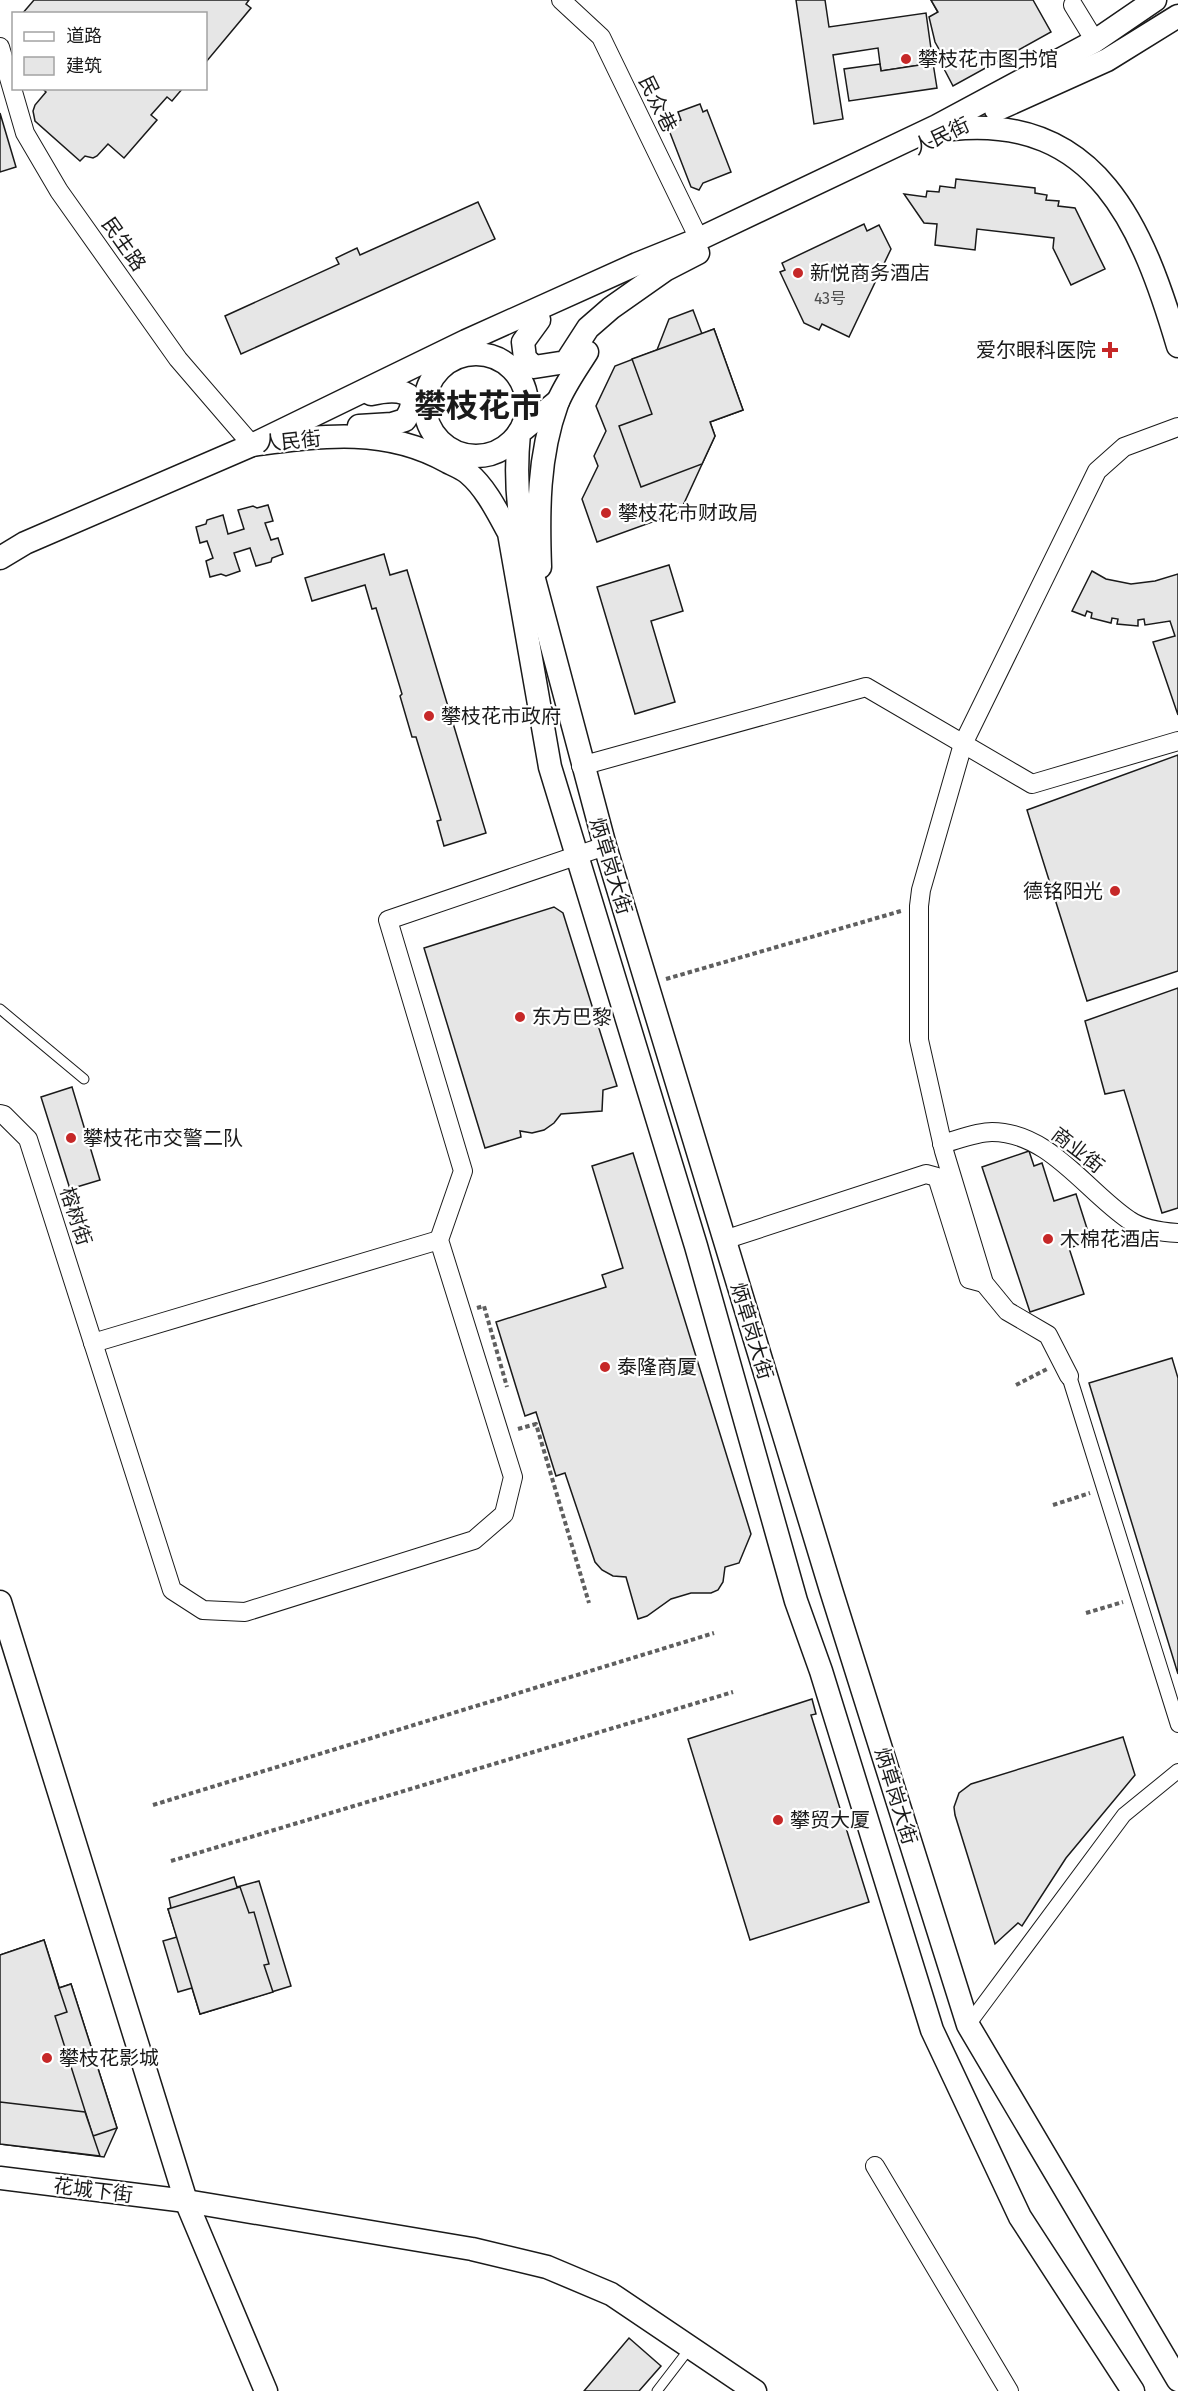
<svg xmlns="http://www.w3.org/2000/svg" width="1178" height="2391" font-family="'Fira Sans','Noto Sans SC',sans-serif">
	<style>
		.building { fill: #e6e6e6; stroke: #1a1a1a; stroke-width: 1.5 }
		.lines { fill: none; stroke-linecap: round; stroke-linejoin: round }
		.service-casing { stroke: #1a1a1a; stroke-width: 11 }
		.pedestrian-casing { stroke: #1a1a1a; stroke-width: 16 }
		.minor-casing { stroke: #1a1a1a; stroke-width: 20 }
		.tertiary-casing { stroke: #1a1a1a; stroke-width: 25 }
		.path { stroke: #5f5f5f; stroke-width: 4; stroke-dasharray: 4.5 3; stroke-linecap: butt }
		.service { stroke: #fff; stroke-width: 9 }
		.pedestrian { stroke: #fff; stroke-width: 14 }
		.minor { stroke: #fff; stroke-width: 18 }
		.tertiary { stroke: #fff; stroke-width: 22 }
		.poi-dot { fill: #c62828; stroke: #fff; stroke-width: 2 }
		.labels { text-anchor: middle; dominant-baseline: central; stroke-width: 4.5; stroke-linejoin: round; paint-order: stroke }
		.number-label { font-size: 16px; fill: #4d4d4d }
		.poi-label { font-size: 20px; fill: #1a1a1a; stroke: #fff; text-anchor: start }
		.street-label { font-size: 20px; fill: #1a1a1a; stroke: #fff }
		.town-label { font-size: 32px; font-weight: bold; fill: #1a1a1a; stroke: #fff }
	</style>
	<rect width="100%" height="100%" fill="#fff"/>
	<!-- building -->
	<g class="building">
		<polygon points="34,0 249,0 246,4 251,8 206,62 206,14 22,14"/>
		<polygon points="796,0 825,0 829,27 926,13 933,63 881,71 878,48 833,55 843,119 814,124"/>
		<polygon points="931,0 1020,0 1021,2 1010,32 983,47 953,39"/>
		<polygon points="931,0 1033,0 1051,32 953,86 941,63 945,60 935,42 929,17 938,12"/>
		<polygon points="933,63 937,88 849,101 844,69 880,64 881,71"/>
		<polygon points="42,88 183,88 172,101 167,97 151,115 157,120 124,158 108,144 97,156 93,158 85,156 80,161 35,121 33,111 35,105 46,92"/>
		<polygon points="700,104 703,112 707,110 731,172 703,183 699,190 691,187 667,125 681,120 678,112"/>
		<polygon points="0,113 16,167 0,172"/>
		<polygon points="956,179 1035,188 1035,193 1047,195 1046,200 1059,201 1058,206 1075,208 1105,269 1071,285 1053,248 1054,238 977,229 975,250 935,245 937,224 924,223 904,194 926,197 927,191 939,192 940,186 955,188"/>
		<polygon points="478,202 495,239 241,354 225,316 339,264 336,258 357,248 360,255"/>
		<polygon points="864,224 867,231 879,225 891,249 849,337 822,324 819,330 804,323 780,272 785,270 782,263"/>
		<polygon points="693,310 702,334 714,329 743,410 710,422 715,436 680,512 597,542 582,499 598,466 594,456 606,431 596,406 615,366 657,350 669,319"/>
		<polygon points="714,329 743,410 710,422 715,436 702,464 641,487 619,426 652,414 632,359"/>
		<polygon points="268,505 273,521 265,523 271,540 278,538 283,554 272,558 271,562 256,566 250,548 234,553 240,571 226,576 221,574 210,577 206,561 213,558 207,541 200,543 196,527 206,524 207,520 223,515 228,534 244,529 238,510 253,506 257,508"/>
		<polygon points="384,554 390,575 407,570 486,833 444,846 437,821 441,820 416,737 412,737 400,696 402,694 376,608 372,609 365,585 312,601 305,578"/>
		<polygon points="669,565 683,611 651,621 675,702 635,714 597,587"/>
		<polygon points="1092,571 1106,579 1131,584 1155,581 1178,574 1178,715 1153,642 1175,636 1170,621 1145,625 1144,619 1138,620 1138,626 1117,624 1118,619 1112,618 1111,623 1091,618 1092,613 1087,611 1085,616 1072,611"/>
		<polygon points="1178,755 1178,971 1087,1001 1027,810"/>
		<polygon points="554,907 563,913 617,1086 603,1090 602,1111 561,1114 554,1123 544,1130 532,1133 520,1131 521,1137 485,1148 424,948"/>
		<polygon points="1178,988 1178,1208 1162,1213 1124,1090 1105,1094 1085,1021"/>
		<polygon points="72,1087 100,1180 70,1189 41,1097"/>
		<polygon points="1029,1151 1034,1166 1042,1163 1054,1201 1076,1194 1091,1241 1069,1248 1084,1294 1030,1312 982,1167"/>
		<polygon points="633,1153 751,1534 739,1563 725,1567 723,1582 718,1590 711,1593 691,1593 671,1599 647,1616 638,1619 626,1577 613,1576 602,1570 595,1562 565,1473 556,1476 536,1412 525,1416 496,1322 606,1287 602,1275 623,1268 592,1166"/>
		<polygon points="1172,1358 1178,1378 1178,1674 1089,1383"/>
		<polygon points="812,1699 816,1714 811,1715 869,1902 750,1940 688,1739"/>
		<polygon points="1123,1737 1135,1775 1066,1858 1022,1926 1018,1923 995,1944 955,1815 954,1807 959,1793 971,1784"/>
		<polygon points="234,1877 237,1887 259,1881 291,1986 200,2014 192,1988 178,1992 163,1941 177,1937 168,1909 171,1908 169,1898"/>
		<polygon points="240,1887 249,1913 254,1912 269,1964 264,1965 273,1992 200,2014 168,1909"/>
		<polygon points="44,1940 67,2012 19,2028 16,2020 5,2023 8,2031 0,2034 0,1955"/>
		<polygon points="44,1940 59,1988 71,1984 117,2128 104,2157 0,2144 0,1955"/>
		<polygon points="71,1984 117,2128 93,2136 55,2016 67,2012 59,1988"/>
		<polygon points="0,2102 85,2112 100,2156 0,2144"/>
		<polygon points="629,2338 661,2366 639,2391 584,2391"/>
	</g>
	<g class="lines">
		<defs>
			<g id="service">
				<polyline points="0,1009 84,1079"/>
				<polyline points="657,2391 690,2348"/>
			</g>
			<g id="pedestrian">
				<polyline points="1069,1376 1178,1725"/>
				<polyline points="968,2025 1124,1815 1178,1771"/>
			</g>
			<g id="minor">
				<polyline points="561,0 601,37 699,239"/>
				<polyline points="1073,5 1095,41"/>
				<polyline points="0,47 25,133 59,191 178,359 252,445"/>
				<polyline points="581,766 866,687 1032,784 1178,741"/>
				<polyline points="0,1114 4,1115 28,1139 172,1590 203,1610 245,1612 474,1540 504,1514 513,1477 439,1240 463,1171 388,920 605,846"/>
				<path d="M942,1144C957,1140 976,1132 992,1132C1049,1132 1086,1191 1129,1220C1143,1230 1162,1232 1178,1233"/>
				<polyline points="724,1240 926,1174 937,1177 969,1279 984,1283"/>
				<polyline points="93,1343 439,1240"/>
				<polyline points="1069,1376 1048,1335 1007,1311 984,1283 944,1151 919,1040 919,906 921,890 963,744 1097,471 1124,447 1178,427"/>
				<polyline points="875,2166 1009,2391"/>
			</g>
			<g id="tertiary">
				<polyline points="996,110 1107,60 1178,16"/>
				<path d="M952,129C1098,114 1143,228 1178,346"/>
				<polyline points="539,320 523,342 525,358 534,367 566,362 588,328 611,308 665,270 698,253"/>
				<circle cx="476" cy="405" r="51"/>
				<path d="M558,401L519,433C515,473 517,510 526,549L605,846L831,1590L968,2025L1178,2380"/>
				<path d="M359,426L392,424L405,420C426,388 393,389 371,394"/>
				<path d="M252,445C320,436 385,426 448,462C454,465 462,468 468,473C486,488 498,513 509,533L550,767L696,1246L796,1601L821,1671L932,2030L1020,2217L1133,2391"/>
				<polyline points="0,558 25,543 252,445 466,341 637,264 699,239 937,126 1095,41 1155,0"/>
				<path d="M540,567C538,512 538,456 557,404C564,386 577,368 587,352"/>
				<polyline points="0,1602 186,2201 266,2391"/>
				<polyline points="0,2178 186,2201 472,2249 547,2267 611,2294 755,2391"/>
			</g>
		</defs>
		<!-- service casing -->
		<use href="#service" class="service-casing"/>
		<!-- pedestrian casing -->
		<use href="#pedestrian" class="pedestrian-casing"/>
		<!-- minor casing -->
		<use href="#minor" class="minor-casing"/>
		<!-- tertiary casing -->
		<use href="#tertiary" class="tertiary-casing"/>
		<!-- path -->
		<g class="path">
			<polyline points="666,979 901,911"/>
			<polyline points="477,1308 484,1306 507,1387"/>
			<polyline points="1016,1385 1047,1369"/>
			<polyline points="518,1429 536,1424 589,1603"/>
			<polyline points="1053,1505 1090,1493"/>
			<polyline points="1086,1613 1123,1602"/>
			<polyline points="153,1805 714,1633"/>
			<polyline points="171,1861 733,1692"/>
		</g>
		<!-- service -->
		<use href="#service" class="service"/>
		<!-- pedestrian -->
		<use href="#pedestrian" class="pedestrian"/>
		<!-- minor -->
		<use href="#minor" class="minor"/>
		<!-- tertiary -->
		<use href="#tertiary" class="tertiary"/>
	</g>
	<!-- markers -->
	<g class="poi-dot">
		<circle cx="906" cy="59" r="6"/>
		<circle cx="798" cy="273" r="6"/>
		<path d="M1107 341h6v6h6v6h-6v6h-6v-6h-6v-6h6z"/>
		<circle cx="606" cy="513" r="6"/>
		<circle cx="429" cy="716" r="6"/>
		<circle cx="1115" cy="891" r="6"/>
		<circle cx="520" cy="1017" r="6"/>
		<circle cx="71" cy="1138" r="6"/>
		<circle cx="1048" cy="1239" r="6"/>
		<circle cx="605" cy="1367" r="6"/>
		<circle cx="778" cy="1820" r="6"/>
		<circle cx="47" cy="2058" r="6"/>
	</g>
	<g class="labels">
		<!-- number labels -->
		<g class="number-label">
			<text x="830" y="298">43号</text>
		</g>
		<!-- poi labels -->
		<g class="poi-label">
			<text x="918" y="59">攀枝花市图书馆</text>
			<text x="810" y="273">新悦商务酒店</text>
			<text x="1096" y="350" text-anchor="end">爱尔眼科医院</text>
			<text x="618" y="513">攀枝花市财政局</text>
			<text x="441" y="716">攀枝花市政府</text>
			<text x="1103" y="891" text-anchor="end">德铭阳光</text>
			<text x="532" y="1017">东方巴黎</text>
			<text x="83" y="1138">攀枝花市交警二队</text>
			<text x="1060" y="1239">木棉花酒店</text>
			<text x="617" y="1367">泰隆商厦</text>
			<text x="790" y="1820">攀贸大厦</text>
			<text x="59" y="2058">攀枝花影城</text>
		</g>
		<!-- street labels -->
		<g class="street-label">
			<text transform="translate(658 104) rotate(64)">民众巷</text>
			<text transform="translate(941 136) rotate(-25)">人民街</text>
			<text transform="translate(124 244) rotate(55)">民生路</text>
			<text transform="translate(291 441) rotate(-6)">人民街</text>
			<text transform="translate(611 866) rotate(73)">炳草岗大街</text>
			<text transform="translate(1078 1150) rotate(38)">商业街</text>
			<text transform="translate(76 1216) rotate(72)">榕树街</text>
			<text transform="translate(752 1331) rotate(73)">炳草岗大街</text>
			<text transform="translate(896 1796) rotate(73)">炳草岗大街</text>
			<text transform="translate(93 2190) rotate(7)">花城下街</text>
		</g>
		<!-- town labels -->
		<g class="town-label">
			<text x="478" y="406">攀枝花市</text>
		</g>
	</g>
	<!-- legend -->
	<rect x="12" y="12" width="195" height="78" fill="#ffffff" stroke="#a3a3a3" stroke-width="1.5"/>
	<rect x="24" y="32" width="30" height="9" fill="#ffffff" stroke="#a3a3a3" stroke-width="1.5"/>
	<text x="66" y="42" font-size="18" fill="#1a1a1a">道路</text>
	<rect x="24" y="57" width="30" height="18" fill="#e6e6e6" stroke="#a3a3a3" stroke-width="1.5"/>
	<text x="66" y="72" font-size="18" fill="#1a1a1a">建筑</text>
</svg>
